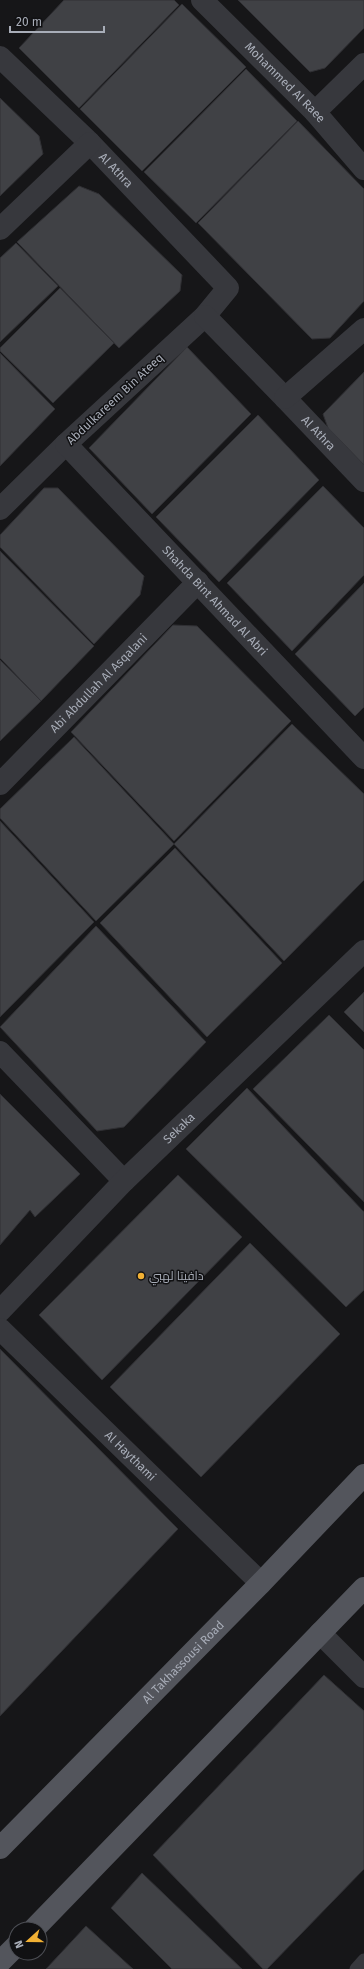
<svg xmlns="http://www.w3.org/2000/svg" width="364" height="1969" font-family="'Fira Sans',Cairo,sans-serif">
	<style>
		.building { fill: #404145; stroke: #303034 }
		.lines { fill: none; stroke-linecap: round; stroke-linejoin: round }
		.service { stroke: #37383d; stroke-width: 13 }
		.minor { stroke: #37383d; stroke-width: 22 }
		.primary { stroke: #53555c; stroke-width: 22 }
		.poi-dot { fill: #f2b134; stroke: #111113; stroke-width: 1.5 }
		.labels { text-anchor: middle; dominant-baseline: central; stroke-width: 3; stroke-linejoin: round; paint-order: stroke }
		.street-label { font-size: 12px; fill: #a8adb8; stroke: #111113 }
		.poi-label { font-size: 12px; fill: #a8adb8; stroke: #111113; text-anchor: start }
	</style>
	<rect width="100%" height="100%" fill="#161618"/>
	<!-- building -->
	<g class="building">
		<polygon points="64,0 174,0 179,5 79,108 19,48"/>
		<polygon points="238,0 364,0 364,28 325,68 310,72"/>
		<polygon points="182,4 246,67 142,171 80,109"/>
		<polygon points="246,69 297,121 196,223 144,172"/>
		<polygon points="0,98 39,136 43,154 0,196"/>
		<polygon points="298,121 364,189 364,301 330,338 312,339 198,223"/>
		<polygon points="79,186 99,194 182,275 180,291 119,348 17,242"/>
		<polygon points="16,243 58,286 0,342 0,258"/>
		<polygon points="60,288 114,343 53,403 0,351 0,348"/>
		<polygon points="187,347 251,414 152,514 89,448"/>
		<polygon points="0,353 55,409 0,466"/>
		<polygon points="364,372 364,465 328,428 323,414"/>
		<polygon points="258,415 319,480 219,582 156,517"/>
		<polygon points="323,486 364,528 364,575 292,651 227,583"/>
		<polygon points="44,488 58,488 144,576 140,595 94,644 0,547 0,535"/>
		<polygon points="0,551 94,646 41,701 0,658"/>
		<polygon points="364,583 364,707 355,716 295,654"/>
		<polygon points="173,625 197,626 291,721 174,841 71,732"/>
		<polygon points="0,660 41,701 0,741"/>
		<polygon points="292,724 364,794 364,880 284,961 174,844"/>
		<polygon points="74,737 174,844 96,921 0,818 0,809"/>
		<polygon points="0,821 94,922 0,1017"/>
		<polygon points="175,848 282,963 207,1037 100,923"/>
		<polygon points="96,926 206,1042 124,1127 97,1131 0,1027"/>
		<polygon points="364,992 364,1032 344,1012"/>
		<polygon points="329,1015 364,1050 364,1202 253,1089"/>
		<polygon points="247,1088 364,1212 364,1290 346,1307 186,1149"/>
		<polygon points="0,1094 80,1174 35,1217 30,1210 0,1245"/>
		<polygon points="178,1175 242,1237 102,1380 39,1315"/>
		<polygon points="250,1243 340,1334 201,1477 110,1387"/>
		<polygon points="0,1349 178,1529 0,1716"/>
		<polygon points="324,1675 364,1711 364,1869 267,1969 263,1969 153,1855"/>
		<polygon points="142,1873 242,1969 172,1969 111,1908"/>
		<polygon points="86,1926 133,1969 46,1969"/>
	</g>
	<g class="lines">
		<!-- service -->
		<polyline class="service" points="356,1969 364,1960"/>
		<!-- minor -->
		<g class="minor">
			<path id="s1" d="M202,0L315,112L364,169"/>
			<path id="s2" d="M0,57L90,143L228,288L205,316L66,444L0,509"/>
			<polyline points="315,112 364,64"/>
			<polyline points="0,229 90,143"/>
			<path id="s3" d="M205,316L285,398L364,481"/>
			<polyline points="285,398 364,329"/>
			<path id="s4" d="M66,444L364,758"/>
			<path id="s5" d="M0,784L198,582"/>
			<polyline points="0,1052 124,1181"/>
			<path id="s6" d="M0,1311L124,1181L364,951"/>
			<path id="s7" d="M0,1329L261,1583"/>
			<polyline points="320,1633 364,1677"/>
		</g>
		<!-- primary -->
		<g class="primary">
			<path id="s8" d="M0,1848L261,1583L364,1475"/>
			<polyline points="34,1929 364,1588"/>
			<polyline points="0,1962 16,1946"/>
		</g>
	</g>
	<!-- markers -->
	<circle class="poi-dot" cx="141" cy="1276" r="4"/>
	<g class="labels">
		<!-- street labels -->
		<g class="street-label">
			<text stroke="none"><textPath href="#s1" startOffset="117">Mohammed Al Raee</textPath></text>
			<text stroke="none"><textPath href="#s2" startOffset="162">Al Athra</textPath></text>
			<text transform="translate(115 399) rotate(-43)">Abdulkareem Bin Ateeq</text>
			<text stroke="none"><textPath href="#s3" startOffset="163">Al Athra</textPath></text>
			<text stroke="none"><textPath href="#s4" startOffset="216">Shahda Bint Ahmad Al Abri</textPath></text>
			<text stroke="none"><textPath href="#s5" startOffset="141">Abi Abdullah Al Asqalani</textPath></text>
			<text stroke="none"><textPath href="#s6" startOffset="256">Sekaka</textPath></text>
			<text stroke="none"><textPath href="#s7" startOffset="182">Al Haythami</textPath></text>
			<text stroke="none"><textPath href="#s8" startOffset="261">Al Takhassousi Road</textPath></text>
		</g>
		<!-- poi labels -->
		<g class="poi-label">
			<text x="149" y="1276">دافيتا لهبي</text>
		</g>
	</g>
	<!-- north arrow -->
	<g transform="translate(28 1941) rotate(249)"><circle r="19" fill="#111113" stroke="#4d4f55"/>
	<path d="M0-3L7 15L0 10L-7 15Z" fill="#f2b134"/>
	<text y="-6" font-size="11" font-weight="bold" text-anchor="middle" fill="#a8adb8">N</text>
	</g>
	<!-- scale -->
	<path d="M10 26v6h94v-6" fill="none" stroke="#a8adb8" stroke-width="2"/>
	<text x="16" y="26" font-size="12" fill="#a8adb8" stroke="#111113" stroke-width="3" paint-order="stroke">20 m</text>
</svg>
